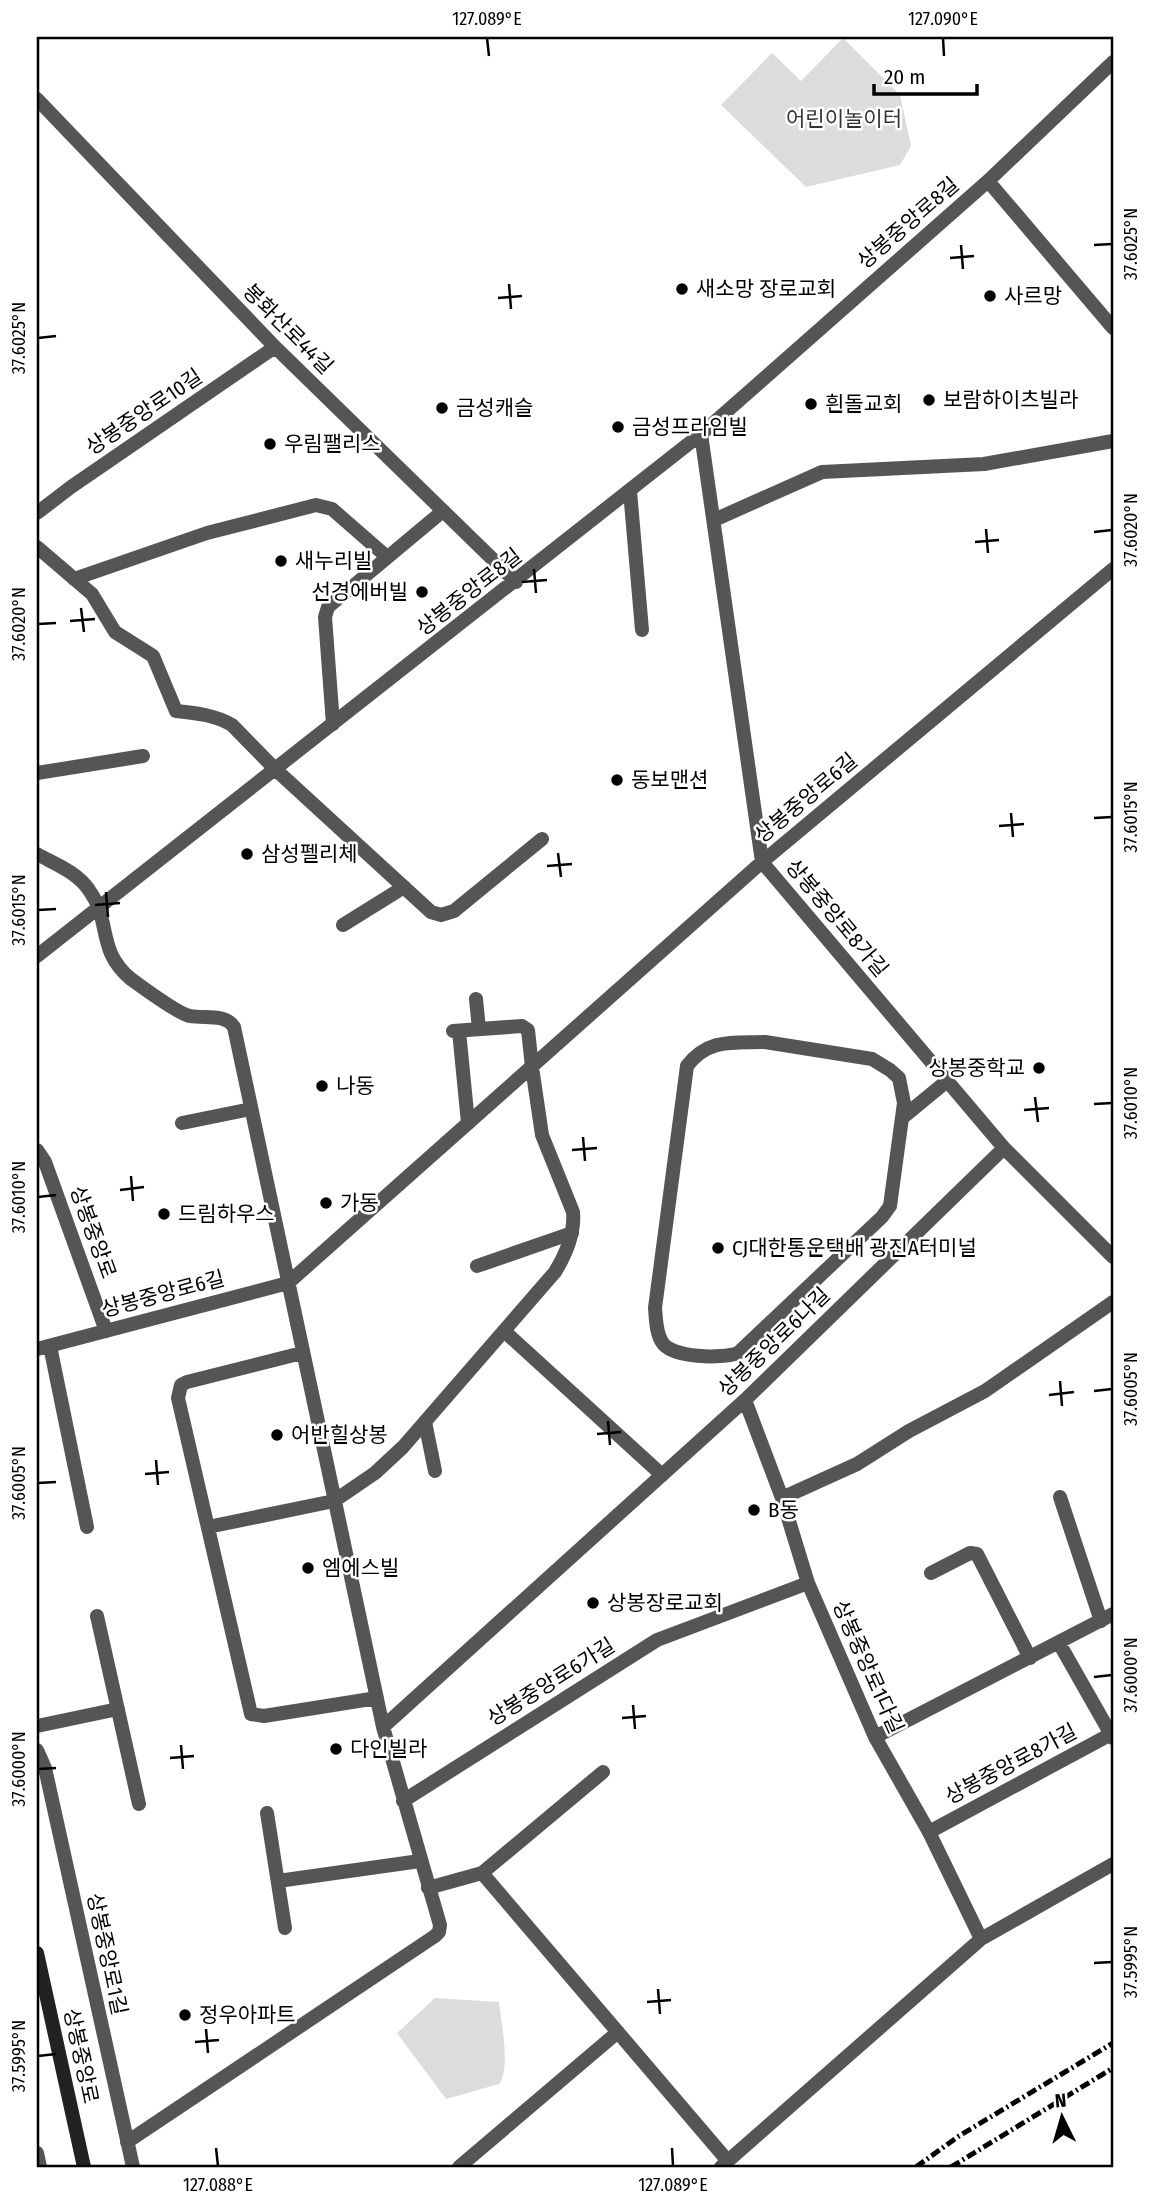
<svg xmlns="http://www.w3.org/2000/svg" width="1150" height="2204" font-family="'Fira Sans Condensed','Noto Sans KR',sans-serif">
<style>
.green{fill:#dcdcdc}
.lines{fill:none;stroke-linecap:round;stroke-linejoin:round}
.service{stroke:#555;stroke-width:14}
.minor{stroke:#555;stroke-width:14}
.secondary{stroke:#222;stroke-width:14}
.rail{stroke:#000;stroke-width:5;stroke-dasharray:10 3.5 2 3.5;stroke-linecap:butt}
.ticks{fill:none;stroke:#000;stroke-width:2.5}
.poi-dot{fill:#000;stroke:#fff;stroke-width:2.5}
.labels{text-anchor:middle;stroke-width:5;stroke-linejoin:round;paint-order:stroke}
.park-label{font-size:21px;fill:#333;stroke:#fff}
.street-label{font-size:21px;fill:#000;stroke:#fff}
.poi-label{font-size:21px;fill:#000;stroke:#fff;text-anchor:start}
.neatline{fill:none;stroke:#000;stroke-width:2.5}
.ticks-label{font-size:18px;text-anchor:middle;fill:#000}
</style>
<rect width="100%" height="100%" fill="#fff"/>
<path class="green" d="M 843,38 L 900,95 L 911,146 L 900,165 L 806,187 L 721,105 L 772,53 L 801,81 Z
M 435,1998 L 499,2002 C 501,2020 511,2070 499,2084 L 446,2099 L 397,2033 Z"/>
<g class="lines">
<path class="service" d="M 630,491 L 642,630
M 37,547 L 92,594 L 115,632 L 153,656 L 176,711 C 196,713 215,715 232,725 L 275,769
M 74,579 L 207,533 L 316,505 L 332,509 L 387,557
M 333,724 L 325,617 L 328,607 L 443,511
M 343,925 L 404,887
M 476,999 L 479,1029
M 453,1031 L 522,1026 L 528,1030 L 532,1067
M 459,1031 L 468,1123
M 765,1042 L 872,1059 L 890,1070 L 899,1078 L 904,1103 L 890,1206 L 882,1217 L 738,1353 C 722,1359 671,1358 662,1342 C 656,1333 656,1319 655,1308 L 687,1066 C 708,1038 733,1043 765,1042 Z
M 902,1118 L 947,1081
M 182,1123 L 251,1109
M 37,1150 L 45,1162 L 106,1331
M 477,1266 L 572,1233
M 504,1331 L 662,1475
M 425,1422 L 435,1471
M 1060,1497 L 1101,1621
M 931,1573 L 970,1553 L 977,1554 L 1030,1658
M 97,1616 L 139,1804
M 37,1726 L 118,1709
M 267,1813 L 285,1928
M 929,1832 L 1113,1733
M 482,1873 L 727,2160
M 278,1881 L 420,1861
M 428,1888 L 482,1873 L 603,1772
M 459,2167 L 618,2032"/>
<path class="minor" d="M 37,99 L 275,347 L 516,582
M 988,181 L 1113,328
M 701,434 L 762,862 L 1004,1148 L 1113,1257
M 37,513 L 71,487 L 275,347
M 714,520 L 822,472 L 984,464 L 1113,441
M 275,769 L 431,912 L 441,915 L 454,911 L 542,839
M 37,773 L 143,756
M 37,854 C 55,864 77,872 89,890 C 112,922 96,950 131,979 C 142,987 178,1014 190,1016 C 204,1019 225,1013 234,1027 L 383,1727 L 440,1925 L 439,1932 L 435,1936 L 127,2142
M 37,956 L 701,434 L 988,181 L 1113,62
M 50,1346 L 87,1527
M 37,1349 L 288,1283 L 762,862 L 1113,569
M 302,1353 L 187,1382 L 181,1385 L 178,1398 L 251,1714 L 264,1716 L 377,1698
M 745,1400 L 782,1498 L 808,1583 L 875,1737 L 929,1832 L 981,1939
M 782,1498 L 857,1464 L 909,1431 L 985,1391 L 1113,1302
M 208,1527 L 334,1501 L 375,1473 L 403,1447 L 555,1272 C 566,1254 575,1234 573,1212 L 542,1135 L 532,1067
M 1059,1643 L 1113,1738
M 383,1727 L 745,1400 L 1004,1148
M 875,1737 L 1113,1614
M 37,1750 L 45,1768 L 133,2167
M 403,1801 L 657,1640 L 808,1583
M 37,2153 L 40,2167
M 721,2167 L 981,1939 L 1113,1864"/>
<path class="secondary" d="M 37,1953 L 84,2167"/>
<path class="rail" d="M 916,2167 L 959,2136 L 1113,2043
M 951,2167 L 1113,2068"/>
</g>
<path class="ticks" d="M 487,38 L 489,56M 943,38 L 944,56M 961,245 L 963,269M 1094,245 L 1112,244M 950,258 L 974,256M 509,284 L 511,309M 498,298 L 522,296M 38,338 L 56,336M 986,529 L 988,553M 1094,532 L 1112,530M 975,542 L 999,540M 534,569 L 536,593M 522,582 L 547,580M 81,608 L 84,632M 70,621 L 95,619M 38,624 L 56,623M 1011,813 L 1013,837M 1094,818 L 1112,817M 999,826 L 1024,824M 558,853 L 561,877M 547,866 L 572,864M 106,892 L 108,917M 95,905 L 120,903M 38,910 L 56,909M 1035,1097 L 1038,1122M 1094,1104 L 1112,1103M 1024,1110 L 1049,1108M 583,1137 L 585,1161M 572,1150 L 597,1148M 131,1176 L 133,1201M 120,1190 L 144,1187M 38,1197 L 56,1195M 1060,1381 L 1062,1406M 1094,1391 L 1112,1389M 1049,1395 L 1074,1392M 608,1421 L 610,1445M 597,1434 L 621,1432M 156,1460 L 158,1485M 145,1474 L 169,1472M 38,1483 L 56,1482M 1094,1677 L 1112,1675M 633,1705 L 635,1729M 622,1718 L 646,1716M 181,1745 L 183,1769M 170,1758 L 194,1756M 38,1769 L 56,1768M 1094,1963 L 1112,1962M 658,1989 L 660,2014M 647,2002 L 671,2000M 206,2029 L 208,2053M 195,2042 L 219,2040M 38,2056 L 56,2054M 216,2148 L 218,2166M 672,2148 L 673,2166"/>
<g class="poi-dot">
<circle cx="682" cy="289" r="7"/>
<circle cx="990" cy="296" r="7"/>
<circle cx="929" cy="400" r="7"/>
<circle cx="811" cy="404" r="7"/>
<circle cx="442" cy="408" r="7"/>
<circle cx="618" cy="427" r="7"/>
<circle cx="270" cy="444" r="7"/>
<circle cx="281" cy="561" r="7"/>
<circle cx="422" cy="592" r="7"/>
<circle cx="617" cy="780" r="7"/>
<circle cx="247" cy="854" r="7"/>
<circle cx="1039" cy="1068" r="7"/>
<circle cx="322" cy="1086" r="7"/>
<circle cx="326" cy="1203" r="7"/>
<circle cx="164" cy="1214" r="7"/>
<circle cx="718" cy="1248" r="7"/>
<circle cx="277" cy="1435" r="7"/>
<circle cx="754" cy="1510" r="7"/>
<circle cx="308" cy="1568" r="7"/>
<circle cx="593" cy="1603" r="7"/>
<circle cx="336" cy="1749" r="7"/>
<circle cx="185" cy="2015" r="7"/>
</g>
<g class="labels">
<g class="park-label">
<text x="844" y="126">어린이놀이터</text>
</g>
<g class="street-label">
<text transform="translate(908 223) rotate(-41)" y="7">상봉중앙로8길</text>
<text transform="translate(288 329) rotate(45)" y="7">봉화산로44길</text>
<text transform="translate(144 412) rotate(-34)" y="7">상봉중앙로10길</text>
<text transform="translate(469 592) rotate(-38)" y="7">상봉중앙로8길</text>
<text transform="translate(806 798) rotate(-40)" y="7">상봉중앙로6길</text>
<text transform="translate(837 918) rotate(50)" y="7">상봉중앙로8가길</text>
<text transform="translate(93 1232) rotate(70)" y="7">상봉중앙로</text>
<text transform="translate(163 1294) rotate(-15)" y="7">상봉중앙로6길</text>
<text transform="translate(774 1342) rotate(-44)" y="7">상봉중앙로6나길</text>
<text transform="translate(868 1667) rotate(66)" y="7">상봉중앙로1다길</text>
<text transform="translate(551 1682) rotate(-32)" y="7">상봉중앙로6가길</text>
<text transform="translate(1011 1764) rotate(-28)" y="7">상봉중앙로8가길</text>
<text transform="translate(107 1954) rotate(78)" y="7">상봉중앙로1길</text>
<text transform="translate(81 2056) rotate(78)" y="7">상봉중앙로</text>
</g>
<g class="poi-label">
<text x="696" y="296">새소망 장로교회</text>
<text x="1004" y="303">사르망</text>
<text x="943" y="407">보람하이츠빌라</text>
<text x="825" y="411">흰돌교회</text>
<text x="456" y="415">금성캐슬</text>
<text x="632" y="434">금성프라임빌</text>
<text x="284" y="451">우림팰리스</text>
<text x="295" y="568">새누리빌</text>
<text x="408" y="599" text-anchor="end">선경에버빌</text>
<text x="631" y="787">동보맨션</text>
<text x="261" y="861">삼성펠리체</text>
<text x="1025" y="1075" text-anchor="end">상봉중학교</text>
<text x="336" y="1093">나동</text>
<text x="340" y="1210">가동</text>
<text x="178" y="1221">드림하우스</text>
<text x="732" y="1255">CJ대한통운택배 광진A터미널</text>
<text x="291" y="1442">어반힐상봉</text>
<text x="768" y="1517">B동</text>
<text x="322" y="1575">엠에스빌</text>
<text x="607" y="1610">상봉장로교회</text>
<text x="350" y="1756">다인빌라</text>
<text x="199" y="2022">정우아파트</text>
</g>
</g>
<rect width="1150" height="2204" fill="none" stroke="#ffffff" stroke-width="77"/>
<g transform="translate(1062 2117) rotate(355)" stroke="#ffffff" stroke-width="5" paint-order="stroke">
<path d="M0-5L12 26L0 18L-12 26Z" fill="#000000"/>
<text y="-10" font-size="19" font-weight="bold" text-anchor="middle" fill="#000000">N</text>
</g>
<path d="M874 84v10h103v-10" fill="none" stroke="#000000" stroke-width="3.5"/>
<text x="884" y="84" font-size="21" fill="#000000" stroke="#ffffff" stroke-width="5" paint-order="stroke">20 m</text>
<rect x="38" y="38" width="1074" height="2128" class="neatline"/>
<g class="ticks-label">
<text x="487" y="25">127.089°E</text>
<text x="943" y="25">127.090°E</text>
<text transform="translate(1131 244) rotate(-90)" y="6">37.6025°N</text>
<text transform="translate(19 338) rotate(-90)" y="6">37.6025°N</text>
<text transform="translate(1131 530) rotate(-90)" y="6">37.6020°N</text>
<text transform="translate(19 624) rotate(-90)" y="6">37.6020°N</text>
<text transform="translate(1131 817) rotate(-90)" y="6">37.6015°N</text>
<text transform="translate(19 910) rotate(-90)" y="6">37.6015°N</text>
<text transform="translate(1131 1103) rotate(-90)" y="6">37.6010°N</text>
<text transform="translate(19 1197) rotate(-90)" y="6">37.6010°N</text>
<text transform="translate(1131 1389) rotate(-90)" y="6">37.6005°N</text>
<text transform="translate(19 1483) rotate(-90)" y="6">37.6005°N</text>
<text transform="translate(1131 1675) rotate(-90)" y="6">37.6000°N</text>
<text transform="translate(19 1769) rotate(-90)" y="6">37.6000°N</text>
<text transform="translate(1131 1962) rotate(-90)" y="6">37.5995°N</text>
<text transform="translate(19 2056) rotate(-90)" y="6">37.5995°N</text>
<text x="218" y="2191">127.088°E</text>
<text x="673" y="2191">127.089°E</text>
</g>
</svg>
